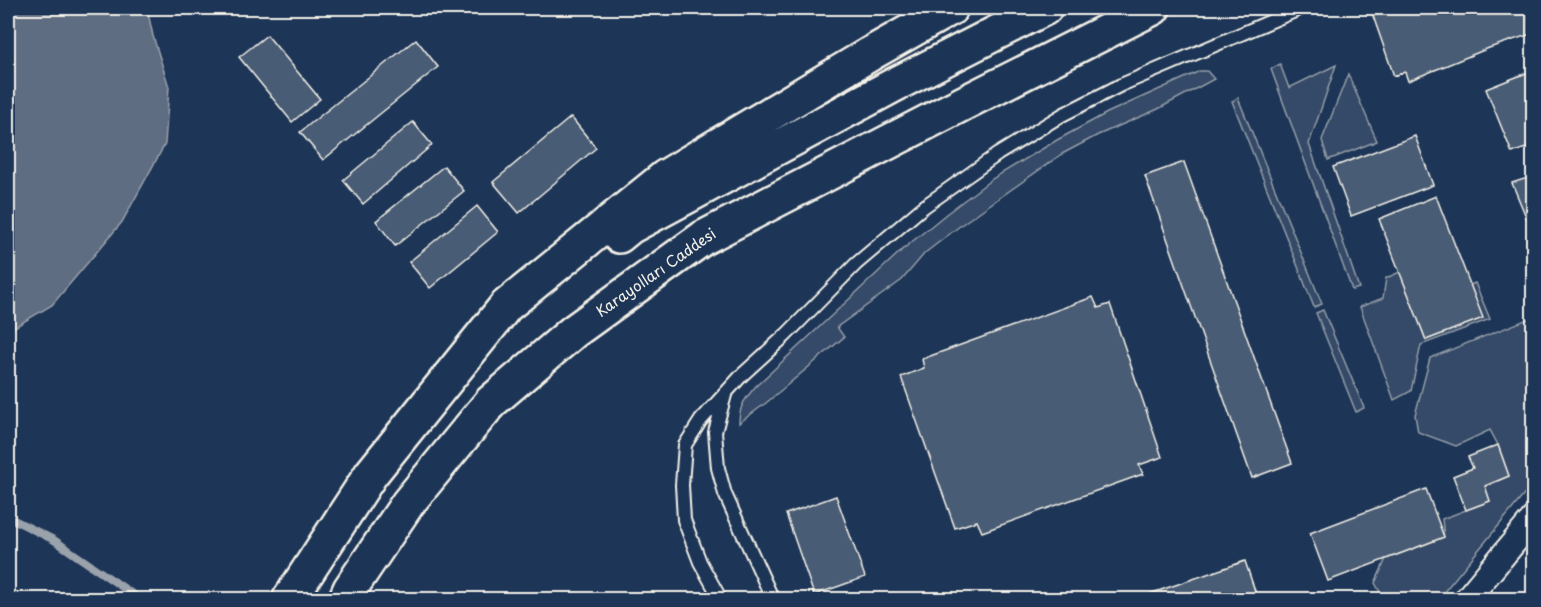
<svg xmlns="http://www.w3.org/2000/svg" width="1541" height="607" font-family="'Playpen Sans',sans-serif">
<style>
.green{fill:#354a67;stroke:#949ea8;stroke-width:1.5}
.water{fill:#5e6d82;stroke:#9aa2ab;stroke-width:1.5}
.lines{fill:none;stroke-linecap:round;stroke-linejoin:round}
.stream{stroke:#9aa2ab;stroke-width:8}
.building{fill:#485b74;stroke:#f4f1e8;stroke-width:1.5}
.lane-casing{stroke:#f4f1e8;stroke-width:16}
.street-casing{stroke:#f4f1e8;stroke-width:28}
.primary-casing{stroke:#f4f1e8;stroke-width:38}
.lane{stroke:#1d3557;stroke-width:12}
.street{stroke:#1d3557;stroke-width:24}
.primary{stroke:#1d3557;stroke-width:33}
.labels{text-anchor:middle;stroke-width:4.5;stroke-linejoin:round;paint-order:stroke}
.street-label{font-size:15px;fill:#f4f1e8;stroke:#1d3557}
</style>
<rect width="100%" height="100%" fill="#1d3557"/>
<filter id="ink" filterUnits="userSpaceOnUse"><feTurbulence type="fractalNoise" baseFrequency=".0167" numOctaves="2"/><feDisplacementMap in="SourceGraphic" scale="12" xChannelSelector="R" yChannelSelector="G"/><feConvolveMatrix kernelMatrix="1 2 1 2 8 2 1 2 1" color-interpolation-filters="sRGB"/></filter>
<g filter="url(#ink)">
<path class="green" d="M 1280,64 L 1289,88 L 1336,65 L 1309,144 L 1359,288 L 1352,290 L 1271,69 Z
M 1200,71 L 1207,71 L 1214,79 L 1158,109 L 1098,135 L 1062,154 L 965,222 L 925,253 L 902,280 L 837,327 L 844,337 L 766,403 L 739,423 C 739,406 745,399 755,387 L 903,249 L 946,214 L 992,179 L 1057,140 L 1107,113 Z
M 1348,74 L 1377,141 L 1328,160 L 1322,140 Z
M 1238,98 L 1322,304 L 1314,307 L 1232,101 Z
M 1400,272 L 1426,340 L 1482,318 L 1470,285 L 1475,283 L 1490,319 L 1421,345 L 1411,391 L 1394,400 L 1360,307 L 1383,298 L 1386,278 Z
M 1323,310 L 1364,408 L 1356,412 L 1316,313 Z
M 1533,317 L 1533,484 L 1438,599 L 1368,600 L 1367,596 L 1380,592 L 1375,583 L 1386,559 L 1444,537 L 1442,519 L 1490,501 L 1485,486 L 1509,476 L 1498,445 L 1490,430 L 1456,446 L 1418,432 L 1415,415 L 1430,358 Z"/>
<path class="water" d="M 8,8 L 147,8 L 153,36 L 169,87 L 165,144 L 122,222 L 52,305 L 8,331 Z"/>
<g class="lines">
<path class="stream" d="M 8,517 L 54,540 L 141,600"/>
</g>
<path class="building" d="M 1397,8 L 1534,8 L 1534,33 L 1489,48 L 1408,81 L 1405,72 L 1394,76 L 1373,16 Z
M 267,35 L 320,99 L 292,122 L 239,57 Z
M 416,39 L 438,67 L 323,160 L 300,132 Z
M 1534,70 L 1534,145 L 1512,153 L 1486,89 Z
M 571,117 L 596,148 L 519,213 L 493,182 Z
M 413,122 L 432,145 L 363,204 L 343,180 Z
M 1415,136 L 1433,185 L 1351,216 L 1333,167 Z
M 1184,162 L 1292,463 L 1252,478 L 1145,176 Z
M 444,166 L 464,191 L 395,246 L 376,221 Z
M 1534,176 L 1534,236 L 1512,183 Z
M 1436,196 L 1483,318 L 1426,340 L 1379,219 Z
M 477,206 L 498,232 L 430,288 L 409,262 Z
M 1093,297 L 1098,308 L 1110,304 L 1162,457 L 1139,465 L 1143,474 L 982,532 L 977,521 L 955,528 L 901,377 L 924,368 L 922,359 Z
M 1498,445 L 1509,476 L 1485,486 L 1490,501 L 1466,510 L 1453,476 L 1473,468 L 1468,457 Z
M 1426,489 L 1444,537 L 1328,581 L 1310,533 Z
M 836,496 L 865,577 L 814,595 L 786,514 Z
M 1245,561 L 1258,600 L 1132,600 Z"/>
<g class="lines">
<defs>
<path id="lane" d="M 725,395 L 715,432 L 718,468 L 725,494 L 773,600
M 721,600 L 700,562 L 684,520 L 682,485 L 685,445 L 701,420 L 742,375 L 786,335 L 856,264 L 922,208 L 998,154 L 1062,115 L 1121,85 L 1302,8"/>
<path id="street" d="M 1466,600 L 1534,518"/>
<path id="primary" d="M 619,236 L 630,227 L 894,85 L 1045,8
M 289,600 L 371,474 L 506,306 L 665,177 L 870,54 L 951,8
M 345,600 L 350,589 L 408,503 L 491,402 L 573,332 L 703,238 L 964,103 L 1153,8"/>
</defs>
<use href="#lane" class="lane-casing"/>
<use href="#street" class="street-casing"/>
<use href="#primary" class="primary-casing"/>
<use href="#lane" class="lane"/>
<use href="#street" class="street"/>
<use href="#primary" class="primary"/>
</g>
</g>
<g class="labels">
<g class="street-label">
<text transform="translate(656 273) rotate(-35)" y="5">Karayolları Caddesi</text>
</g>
</g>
<rect width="1541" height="607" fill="none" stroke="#1d3557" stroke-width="30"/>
<rect x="15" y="15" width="1511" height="577" fill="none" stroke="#f4f1e8" stroke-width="2" filter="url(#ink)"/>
</svg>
